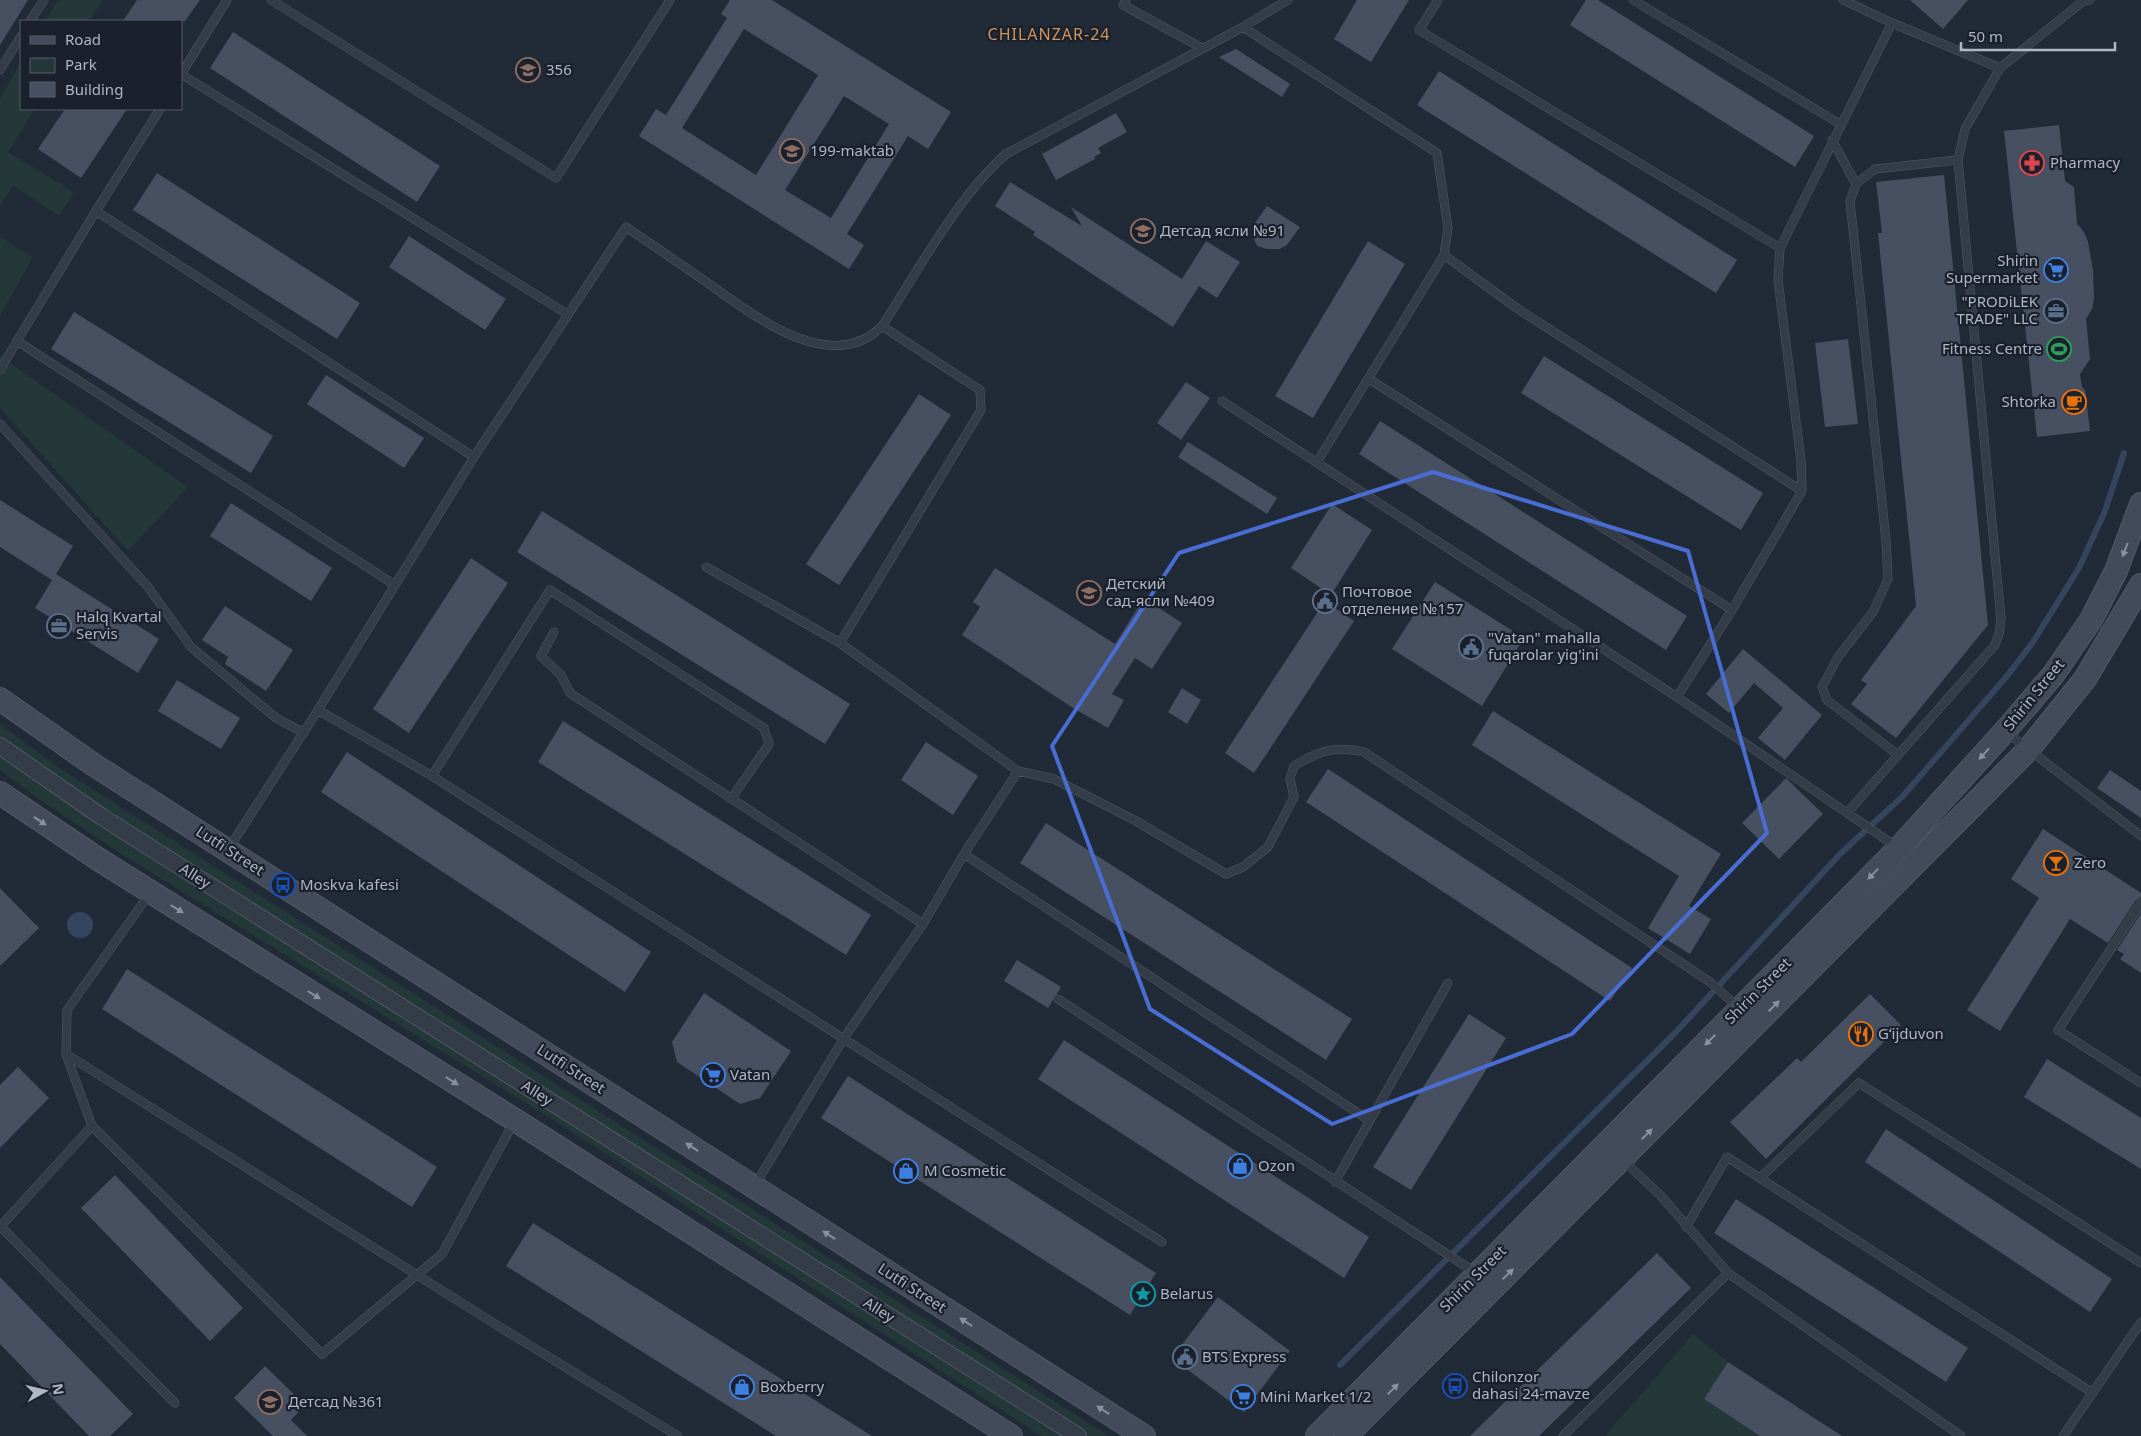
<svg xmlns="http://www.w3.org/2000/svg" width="2141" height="1436" font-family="'Noto Sans',sans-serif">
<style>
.green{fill:#243739}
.water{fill:#35455e}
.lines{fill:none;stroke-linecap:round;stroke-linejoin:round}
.stream{stroke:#35455e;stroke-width:6}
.building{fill:#475061;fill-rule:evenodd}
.lane-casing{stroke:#525965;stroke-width:9}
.street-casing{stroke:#525965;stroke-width:18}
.secondary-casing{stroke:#525965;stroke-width:24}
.lane{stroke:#343c48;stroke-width:8}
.street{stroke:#343c48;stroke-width:16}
.secondary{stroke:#434b5a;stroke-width:22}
.oneway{fill:#89919f}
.marked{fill:none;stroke:#496dd2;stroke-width:4;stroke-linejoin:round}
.labels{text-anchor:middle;stroke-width:4.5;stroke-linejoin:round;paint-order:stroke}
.poi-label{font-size:15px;fill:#afb6c4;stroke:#1a212c;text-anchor:start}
.street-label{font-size:15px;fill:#afb6c4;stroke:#1a212c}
.neighbourhood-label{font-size:16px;letter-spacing:1px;fill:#d0945e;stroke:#1a212c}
</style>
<rect width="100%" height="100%" fill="#212a37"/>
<path class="green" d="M 58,0 L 103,0 L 89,21 L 45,21 Z
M 21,62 L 21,109 L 35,109 L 8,152 L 74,192 L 59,216 L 13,186 L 0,206 L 0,98 Z
M 0,237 L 33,257 L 0,316 Z
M 0,356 L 188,487 L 128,551 L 0,408 Z
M 0,724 L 61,769 L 1109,1436 L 1041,1436 L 555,1121 L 126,857 L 37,798 L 0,770 Z
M 1693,1334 L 1728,1362 L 1704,1399 L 1760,1436 L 1605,1436 Z"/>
<path class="water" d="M67 925a13 13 0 1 1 26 0a13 13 0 1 1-26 0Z"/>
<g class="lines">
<path class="stream" d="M 1340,1365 L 1674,1034 L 1841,853 L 1902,797 L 2007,676 L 2033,642 L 2079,568 L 2105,511 L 2124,453"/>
</g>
<path class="building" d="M 0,0 L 28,0 L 0,45 Z
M 137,0 L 200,0 L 185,21 L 123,21 Z
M 730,0 L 772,0 L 951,112 L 928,149 L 908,136 L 847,234 L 864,245 L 849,269 L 639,136 L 656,109 L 666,115 L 727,18 L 721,14 ZM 744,29 L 818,75 L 756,175 L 682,128 ZM 844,96 L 889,124 L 831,218 L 785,190 Z
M 1357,0 L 1409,0 L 1371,62 L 1334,39 Z
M 1586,0 L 1598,0 L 1814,136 L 1795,167 L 1570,25 Z
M 1910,0 L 1968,0 L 1943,29 Z
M 233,32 L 440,166 L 417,202 L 210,68 Z
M 1236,49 L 1290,84 L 1282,97 L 1219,57 Z
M 1439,71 L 1737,260 L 1716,293 L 1417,105 Z
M 65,109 L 127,109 L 81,178 L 38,149 Z
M 1116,113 L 1127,132 L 1098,148 L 1101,153 L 1094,157 L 1095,159 L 1056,180 L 1042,154 Z
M 2059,125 L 2065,181 L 2074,187 L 2077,224 L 2084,232 L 2088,242 L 2093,270 L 2094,299 L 2092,309 L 2086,319 L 2090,359 L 2080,374 L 2082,387 L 2085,390 L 2090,431 L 2037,437 L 2004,131 Z
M 157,173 L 360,303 L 337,339 L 133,210 Z
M 1944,175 L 1988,625 L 1896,738 L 1851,704 L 1867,684 L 1861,680 L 1916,606 L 1878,233 L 1882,233 L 1876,182 Z
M 1010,182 L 1082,226 L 1071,207 L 1182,279 L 1206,241 L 1240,262 L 1217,298 L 1199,286 L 1173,327 L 1033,235 L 1035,232 L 995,206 Z
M 1267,206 L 1300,227 L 1287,245 L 1280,249 L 1267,249 L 1257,246 L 1253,236 L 1255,223 Z
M 409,236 L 506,299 L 485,330 L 389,267 Z
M 1368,241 L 1405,264 L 1313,418 L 1275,396 Z
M 74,312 L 273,436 L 251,473 L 51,349 Z
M 1848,339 L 1858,424 L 1825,427 L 1815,343 Z
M 1544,356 L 1763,493 L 1741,530 L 1521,393 Z
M 326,375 L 424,438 L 404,468 L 307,404 Z
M 1186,382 L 1210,398 L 1181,440 L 1157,423 Z
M 919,394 L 951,415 L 839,585 L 806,564 Z
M 1380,421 L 1687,616 L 1666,650 L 1359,454 Z
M 1188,442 L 1277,498 L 1267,514 L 1178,457 Z
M 0,500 L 73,546 L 56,574 L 159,639 L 138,673 L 35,608 L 52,580 L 0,547 Z
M 231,503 L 332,568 L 311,601 L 210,536 Z
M 1332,504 L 1372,530 L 1331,595 L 1291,568 Z
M 542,511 L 850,704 L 825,744 L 517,552 Z
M 471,558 L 508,583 L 409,733 L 373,709 Z
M 995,568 L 1115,644 L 1144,598 L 1182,623 L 1152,669 L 1135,658 L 1112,694 L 1124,700 L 1108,728 L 1073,708 L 962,635 L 980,607 L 973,602 Z
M 1435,582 L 1524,638 L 1482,706 L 1392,649 Z
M 1325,601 L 1354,621 L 1254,773 L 1225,753 Z
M 225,606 L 293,650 L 266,691 L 225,664 L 228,657 L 202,640 Z
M 1743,649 L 1822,715 L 1785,760 L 1758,738 L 1783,708 L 1754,683 L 1729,713 L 1706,694 Z
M 177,680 L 240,718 L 221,749 L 158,711 Z
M 1182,688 L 1201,700 L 1187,724 L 1168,712 Z
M 1493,711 L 1721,854 L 1689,906 L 1711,919 L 1690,954 L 1648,928 L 1679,876 L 1472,745 Z
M 563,721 L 871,915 L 846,955 L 538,762 Z
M 926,742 L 978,776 L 953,815 L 901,780 Z
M 347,752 L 651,952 L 625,992 L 321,792 Z
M 1328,769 L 1632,968 L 1610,1001 L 1306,802 Z
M 2110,770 L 2141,791 L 2141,818 L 2097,788 Z
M 1786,778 L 1823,814 L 1779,859 L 1742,823 Z
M 1046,823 L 1352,1019 L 1326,1060 L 1020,863 Z
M 2043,829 L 2141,893 L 2141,897 L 2136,900 L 2108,943 L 2070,919 L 2000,1031 L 1967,1010 L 2039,898 L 2011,879 Z
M 0,888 L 39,928 L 0,966 Z
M 2141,913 L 2141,973 L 2120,959 L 2124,954 L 2117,950 Z
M 1017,960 L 1061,987 L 1048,1008 L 1004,981 Z
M 127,969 L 437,1167 L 412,1207 L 102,1009 Z
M 704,993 L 791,1051 L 760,1098 L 740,1104 L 677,1062 L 672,1042 Z
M 1870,994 L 1901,1025 L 1766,1159 L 1730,1122 L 1797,1058 L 1801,1062 Z
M 1469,1014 L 1506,1038 L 1411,1190 L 1373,1167 Z
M 1064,1040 L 1369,1237 L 1344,1278 L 1038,1079 Z
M 2047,1059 L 2141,1118 L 2141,1169 L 2024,1097 Z
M 18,1067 L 49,1098 L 0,1148 L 0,1085 Z
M 848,1076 L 1156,1273 L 1130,1315 L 821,1118 Z
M 1886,1129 L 2112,1279 L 2090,1312 L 1865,1162 Z
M 115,1175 L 243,1308 L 210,1341 L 81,1208 Z
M 1736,1199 L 1968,1348 L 1946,1382 L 1714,1233 Z
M 533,1223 L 872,1436 L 776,1436 L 506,1266 Z
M 1657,1253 L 1691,1288 L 1539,1436 L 1470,1436 Z
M 0,1277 L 133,1414 L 110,1436 L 89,1436 L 0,1344 Z
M 1218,1297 L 1290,1351 L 1244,1412 L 1172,1358 Z
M 1728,1362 L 1842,1436 L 1760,1436 L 1704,1399 Z
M 265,1366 L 305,1405 L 291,1420 L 307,1436 L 273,1436 L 234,1398 Z"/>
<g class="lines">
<defs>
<path id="lane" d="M 271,0 L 556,178 L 670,0
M 1126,0 L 1123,5 L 1202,48
M 1438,0 L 1419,30 L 1780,248
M 1633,0 L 1840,124
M 1843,0 L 1892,23 L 2000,68 L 2082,2 L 2090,0
M 30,21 L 44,0
M 1243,27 L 1437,153 L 1448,228 L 1444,255 L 1317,462
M 0,70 L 21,36
M 181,74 L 567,314
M 181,74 L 227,0
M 160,109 L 96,211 L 474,457
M 1832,140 L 1856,184
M 96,211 L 17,341 L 395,585
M 1444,255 L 1518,309 L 1802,491
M 0,370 L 17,341
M 1369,379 L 1732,610
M 1222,401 L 1677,697 L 1897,847
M 0,424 L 148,587 L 191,647 L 276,718 L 304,733
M 706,567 L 840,643 L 1018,771 L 964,854 L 923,924 L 844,1038 L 755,1185
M 554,632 L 541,656 L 561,675 L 570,693 L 923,924
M 840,643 L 981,410 L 980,390 L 882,326
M 1677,697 L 1732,610 L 1802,491 L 1801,461 L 1778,280 L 1780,248 L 1892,23
M 318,710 L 432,776 L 1162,1242
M 2006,732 L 2141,836
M 1898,755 L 1827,700 L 1822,687 L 1838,657 L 1873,612 L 1888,579 L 1886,540 L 1850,201 L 1856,184 L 1875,169 L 1958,160
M 1018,771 L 1054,779 L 1136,821 L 1226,874 L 1243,867 L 1268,847 L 1294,797 L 1290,779 L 1294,766 C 1319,751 1335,745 1364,752 L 1710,982 L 1739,1008
M 432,776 L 550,590 L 764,728 L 769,744 L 731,799
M 1847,813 L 1995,645 L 1999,634 L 2001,619 L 1958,160 L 1965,129 L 2000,68
M 229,848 L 318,710 L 474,457 L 626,227 C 652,245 679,263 705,281 C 750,313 831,378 882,326 C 918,271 957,197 1006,154 L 1243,27 L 1288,0
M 964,854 L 1370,1121
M 2141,903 L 2058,1030 L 2141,1083
M 1058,999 L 1476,1273
M 66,1054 L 495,1324 L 678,1436
M 92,1126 L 322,1354 L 442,1254 L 514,1122
M 1624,1161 L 1661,1196 L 1728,1273 L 1961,1436
M 1761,1177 L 1859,1083 L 2141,1263
M 1335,1182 L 1448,983
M 0,1227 L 92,1126 L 66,1054 L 67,1010 L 150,893
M 1,1227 L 175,1403
M 1686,1227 L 1727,1157 L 2093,1393
M 1563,1436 L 1728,1273
M 2063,1436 L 2141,1322"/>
<path id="street" d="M 0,746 L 102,817 L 1078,1436"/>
<path id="secondary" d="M 0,699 L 94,765 L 1144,1436
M 0,793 L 98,859 L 515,1120 L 1011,1436
M 1317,1436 L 1899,848 L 2005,731 L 2053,675 L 2091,620 L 2116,571 L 2141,504
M 1346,1436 L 2028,750 L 2085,679 L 2141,585"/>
</defs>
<use href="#lane" class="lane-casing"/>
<use href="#street" class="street-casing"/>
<use href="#secondary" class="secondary-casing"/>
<use href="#lane" class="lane"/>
<use href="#street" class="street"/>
<use href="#secondary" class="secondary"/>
</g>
<defs><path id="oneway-solid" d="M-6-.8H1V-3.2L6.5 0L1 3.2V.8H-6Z" transform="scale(1.25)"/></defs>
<g class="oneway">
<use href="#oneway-solid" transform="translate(2125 550) rotate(111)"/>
<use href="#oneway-solid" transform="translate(1984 754) rotate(132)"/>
<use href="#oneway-solid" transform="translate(40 821) rotate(34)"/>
<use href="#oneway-solid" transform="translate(1873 874) rotate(134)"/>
<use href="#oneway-solid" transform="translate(177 909) rotate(32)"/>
<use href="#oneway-solid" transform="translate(314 995) rotate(32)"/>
<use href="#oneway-solid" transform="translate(1774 1006) rotate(-45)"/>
<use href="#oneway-solid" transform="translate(1710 1040) rotate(135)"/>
<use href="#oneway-solid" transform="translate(452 1081) rotate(32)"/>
<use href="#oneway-solid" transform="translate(1647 1134) rotate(-45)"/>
<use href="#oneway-solid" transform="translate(692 1147) rotate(-147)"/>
<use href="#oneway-solid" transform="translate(829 1235) rotate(-147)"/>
<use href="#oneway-solid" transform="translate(1508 1274) rotate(-45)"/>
<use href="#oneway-solid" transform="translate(966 1322) rotate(-147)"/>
<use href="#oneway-solid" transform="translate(1393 1389) rotate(-45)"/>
<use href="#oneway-solid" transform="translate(1103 1410) rotate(-147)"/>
</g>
<path class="marked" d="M 1433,472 L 1688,551 L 1767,833 L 1572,1034 L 1332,1124 L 1150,1009 L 1052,746 L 1179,553 Z"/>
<defs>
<symbol id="school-ring" viewBox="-11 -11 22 22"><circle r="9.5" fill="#1a212c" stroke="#8d6e63" stroke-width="1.5"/><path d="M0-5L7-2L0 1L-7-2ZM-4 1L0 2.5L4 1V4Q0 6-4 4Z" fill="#8d6e63"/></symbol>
<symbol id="pharmacy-ring" viewBox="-11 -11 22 22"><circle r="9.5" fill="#1a212c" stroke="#e0444e" stroke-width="1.5"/><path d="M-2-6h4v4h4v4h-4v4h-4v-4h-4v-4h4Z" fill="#e0444e"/></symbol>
<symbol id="supermarket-ring" viewBox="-11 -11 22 22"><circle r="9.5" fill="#1a212c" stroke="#3f7fe0" stroke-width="1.5"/><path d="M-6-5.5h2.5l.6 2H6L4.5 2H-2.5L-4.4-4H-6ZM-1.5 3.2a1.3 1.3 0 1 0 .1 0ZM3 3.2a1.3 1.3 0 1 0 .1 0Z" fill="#3f7fe0"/></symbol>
<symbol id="office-ring" viewBox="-11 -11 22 22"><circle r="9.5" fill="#1a212c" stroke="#5c6f8a" stroke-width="1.5"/><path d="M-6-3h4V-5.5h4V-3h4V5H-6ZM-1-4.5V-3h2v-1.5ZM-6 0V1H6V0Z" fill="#5c6f8a"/></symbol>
<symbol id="stadium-ring" viewBox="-11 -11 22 22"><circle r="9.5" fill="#1a212c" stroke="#2e9e5b" stroke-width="1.5"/><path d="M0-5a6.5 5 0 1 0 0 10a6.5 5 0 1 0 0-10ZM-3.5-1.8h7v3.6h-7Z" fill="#2e9e5b"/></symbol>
<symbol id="cafe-ring" viewBox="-11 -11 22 22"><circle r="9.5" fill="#1a212c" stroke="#e8710a" stroke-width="1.5"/><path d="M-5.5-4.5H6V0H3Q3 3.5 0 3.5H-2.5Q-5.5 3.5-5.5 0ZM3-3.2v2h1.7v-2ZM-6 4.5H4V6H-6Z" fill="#e8710a"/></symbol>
<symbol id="civic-ring" viewBox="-11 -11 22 22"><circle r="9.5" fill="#1a212c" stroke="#5c6f8a" stroke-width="1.5"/><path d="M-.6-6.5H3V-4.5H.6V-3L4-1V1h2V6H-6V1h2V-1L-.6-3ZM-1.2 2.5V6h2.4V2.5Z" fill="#5c6f8a"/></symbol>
<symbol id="bar-ring" viewBox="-11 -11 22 22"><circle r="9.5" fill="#1a212c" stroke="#e8710a" stroke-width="1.5"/><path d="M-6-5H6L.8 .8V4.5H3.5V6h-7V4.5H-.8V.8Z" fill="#e8710a"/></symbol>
<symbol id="bus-ring" viewBox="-11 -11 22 22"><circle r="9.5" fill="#1a212c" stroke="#1a4fb4" stroke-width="1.5"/><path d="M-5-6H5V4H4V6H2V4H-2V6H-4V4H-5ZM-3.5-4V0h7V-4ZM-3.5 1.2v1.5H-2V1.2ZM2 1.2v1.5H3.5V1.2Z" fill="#1a4fb4"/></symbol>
<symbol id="restaurant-ring" viewBox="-11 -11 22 22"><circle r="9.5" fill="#1a212c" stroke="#e8710a" stroke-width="1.5"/><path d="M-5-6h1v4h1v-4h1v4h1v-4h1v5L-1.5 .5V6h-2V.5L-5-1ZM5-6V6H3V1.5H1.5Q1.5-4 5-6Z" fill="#e8710a"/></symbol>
<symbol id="shop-ring" viewBox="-11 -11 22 22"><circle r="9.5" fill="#1a212c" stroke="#3f7fe0" stroke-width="1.5"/><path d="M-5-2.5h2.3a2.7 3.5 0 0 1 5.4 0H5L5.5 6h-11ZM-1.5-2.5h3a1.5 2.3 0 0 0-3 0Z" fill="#3f7fe0"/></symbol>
<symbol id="sight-ring" viewBox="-11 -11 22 22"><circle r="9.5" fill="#1a212c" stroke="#0f9aa8" stroke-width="1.5"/><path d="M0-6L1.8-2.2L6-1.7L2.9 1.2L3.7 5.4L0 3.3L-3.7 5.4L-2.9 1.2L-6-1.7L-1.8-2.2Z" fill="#0f9aa8"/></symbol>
</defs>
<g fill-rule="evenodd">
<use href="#school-ring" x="514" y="56" width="28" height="28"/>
<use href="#school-ring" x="778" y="137" width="28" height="28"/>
<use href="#pharmacy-ring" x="2018" y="149" width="28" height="28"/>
<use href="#school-ring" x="1129" y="217" width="28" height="28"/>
<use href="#supermarket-ring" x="2042" y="256" width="28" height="28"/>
<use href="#office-ring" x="2042" y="297" width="28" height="28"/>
<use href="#stadium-ring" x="2045" y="335" width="28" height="28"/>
<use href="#cafe-ring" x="2060" y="388" width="28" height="28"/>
<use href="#school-ring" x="1075" y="579" width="28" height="28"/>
<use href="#civic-ring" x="1311" y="587" width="28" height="28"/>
<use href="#office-ring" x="45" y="612" width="28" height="28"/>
<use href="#civic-ring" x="1457" y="633" width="28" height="28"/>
<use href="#bar-ring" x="2042" y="849" width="28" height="28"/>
<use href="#bus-ring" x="269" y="871" width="28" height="28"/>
<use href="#restaurant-ring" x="1847" y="1020" width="28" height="28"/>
<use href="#supermarket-ring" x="699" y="1061" width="28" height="28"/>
<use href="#shop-ring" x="1226" y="1152" width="28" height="28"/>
<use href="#shop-ring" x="892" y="1157" width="28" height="28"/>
<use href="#sight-ring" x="1129" y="1280" width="28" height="28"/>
<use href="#civic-ring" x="1171" y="1343" width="28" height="28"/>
<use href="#bus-ring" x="1441" y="1372" width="28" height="28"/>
<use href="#shop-ring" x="728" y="1373" width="28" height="28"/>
<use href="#supermarket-ring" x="1229" y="1383" width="28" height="28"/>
<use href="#school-ring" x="256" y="1388" width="28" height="28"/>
</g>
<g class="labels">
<g class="poi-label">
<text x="546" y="75">356</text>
<text x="810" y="156">199-maktab</text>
<text x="2050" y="168">Pharmacy</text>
<text x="1160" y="236">Детсад ясли №91</text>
<text x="2038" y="266" text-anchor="end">Shirin<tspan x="2038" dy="17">Supermarket</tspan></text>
<text x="2038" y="307" text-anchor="end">"PRODiLEK<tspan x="2038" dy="17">TRADE" LLC</tspan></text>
<text x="2042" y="354" text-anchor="end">Fitness Centre</text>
<text x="2056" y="407" text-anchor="end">Shtorka</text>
<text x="1106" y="589">Детский<tspan x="1106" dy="17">сад-ясли №409</tspan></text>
<text x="1342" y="597">Почтовое<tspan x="1342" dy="17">отделение №157</tspan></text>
<text x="76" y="622">Halq Kvartal<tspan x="76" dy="17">Servis</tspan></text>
<text x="1488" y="643">"Vatan" mahalla<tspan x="1488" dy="17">fuqarolar yig'ini</tspan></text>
<text x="2074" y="868">Zero</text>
<text x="300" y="890">Moskva kafesi</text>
<text x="1878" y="1039">Gʻijduvon</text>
<text x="730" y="1080">Vatan</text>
<text x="1258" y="1171">Ozon</text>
<text x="924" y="1176">M Cosmetic</text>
<text x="1160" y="1299">Belarus</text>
<text x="1202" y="1362">BTS Express</text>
<text x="1472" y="1382">Chilonzor<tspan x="1472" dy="17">dahasi 24-mavze</tspan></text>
<text x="760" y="1392">Boxberry</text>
<text x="1260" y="1402">Mini Market 1/2</text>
<text x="288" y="1407">Детсад №361</text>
</g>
<g class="street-label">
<text transform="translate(2034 695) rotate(-51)" y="5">Shirin Street</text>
<text transform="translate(230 851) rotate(33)" y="5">Lutfi Street</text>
<text transform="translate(195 876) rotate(32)" y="5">Alley</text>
<text transform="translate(1758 991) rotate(-45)" y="5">Shirin Street</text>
<text transform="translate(571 1069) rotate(33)" y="5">Lutfi Street</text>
<text transform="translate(537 1093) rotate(32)" y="5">Alley</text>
<text transform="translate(1473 1279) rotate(-45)" y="5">Shirin Street</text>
<text transform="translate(912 1288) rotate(33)" y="5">Lutfi Street</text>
<text transform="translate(879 1310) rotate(32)" y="5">Alley</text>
</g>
<g class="neighbourhood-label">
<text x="1049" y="40">CHILANZAR-24</text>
</g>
</g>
<rect x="20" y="20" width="162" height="90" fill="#1a212c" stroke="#565d69"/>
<rect x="30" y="36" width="25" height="8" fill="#434b5a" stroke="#565d69"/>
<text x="65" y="45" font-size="15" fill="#afb6c4">Road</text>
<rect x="30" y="58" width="25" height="15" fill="#243739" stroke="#565d69"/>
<text x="65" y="70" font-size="15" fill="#afb6c4">Park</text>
<rect x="30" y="82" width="25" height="15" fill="#475061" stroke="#565d69"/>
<text x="65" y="95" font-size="15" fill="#afb6c4">Building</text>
<g transform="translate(45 1391) rotate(82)" stroke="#1a212c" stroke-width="4" paint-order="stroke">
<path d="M0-4L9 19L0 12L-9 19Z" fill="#afb6c4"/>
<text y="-8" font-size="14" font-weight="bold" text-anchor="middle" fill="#afb6c4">N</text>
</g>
<path d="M1961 42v8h154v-8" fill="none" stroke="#afb6c4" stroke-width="2.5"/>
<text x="1968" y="42" font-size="15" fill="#afb6c4" stroke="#1a212c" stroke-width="4" paint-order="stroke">50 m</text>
</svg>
